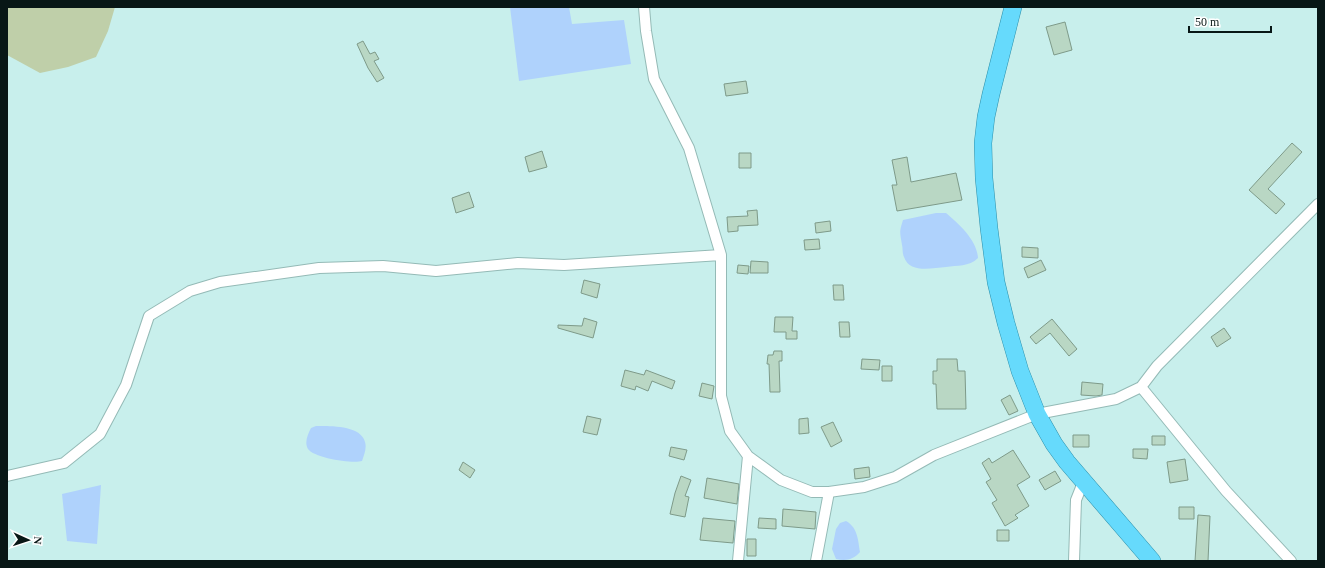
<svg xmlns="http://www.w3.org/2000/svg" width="1325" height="568" font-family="Georgia,serif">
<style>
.green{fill:#bfcfa9}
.water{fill:#afd2fc}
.building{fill:#b9d7c4;stroke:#7e9a89}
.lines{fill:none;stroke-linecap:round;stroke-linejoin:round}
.minor-casing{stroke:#94bab6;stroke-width:12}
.trunk-casing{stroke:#2c90ab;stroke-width:18}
.minor{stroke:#fff;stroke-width:10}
.trunk{stroke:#66dafc;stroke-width:17}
</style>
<rect width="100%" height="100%" fill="#c8efec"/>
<path class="green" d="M 7,7 L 115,7 L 108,31 L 96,57 L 68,67 L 40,73 L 7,55 Z"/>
<path class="water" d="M 510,7 L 569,7 L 572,24 L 624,20 L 631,64 L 519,81 Z
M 936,213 L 946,213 C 959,224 977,240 978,258 C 969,267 957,265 946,267 C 932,268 910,274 904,257 C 902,253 903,248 902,245 C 900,232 899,233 903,220 Z
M 316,426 C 329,426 361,425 365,442 C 367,448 364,455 362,461 C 353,464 314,458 308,449 C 304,442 308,434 311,428 Z
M 101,485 L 97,544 L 67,541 L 62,494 Z
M 846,521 C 858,528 858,540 860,552 C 853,560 846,561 836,559 L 832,549 L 836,529 L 840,523 Z"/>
<path class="building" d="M 1065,22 L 1072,50 L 1054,55 L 1046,27 Z
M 363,41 L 370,54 L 375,52 L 379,59 L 374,61 L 384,78 L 377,82 L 368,68 L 357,44 Z
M 746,81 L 748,93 L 726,96 L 724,84 Z
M 1292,143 L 1302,152 L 1268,189 L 1285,204 L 1276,214 L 1249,190 Z
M 542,151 L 547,167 L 529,172 L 525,157 Z
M 739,153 L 751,153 L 751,168 L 739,168 Z
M 907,157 L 911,182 L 956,173 L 962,200 L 897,211 L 892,185 L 897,185 L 892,160 Z
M 469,192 L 474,207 L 456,213 L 452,198 Z
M 757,210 L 758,225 L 738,226 L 738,231 L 728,232 L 727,217 L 748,216 L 747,211 Z
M 830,221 L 831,231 L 816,233 L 815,223 Z
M 819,239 L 820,249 L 805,250 L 804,240 Z
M 1022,247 L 1038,248 L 1038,258 L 1022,257 Z
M 1041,260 L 1046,270 L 1028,278 L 1024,268 Z
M 751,261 L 768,262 L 768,273 L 750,273 Z
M 738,265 L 749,266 L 748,274 L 737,273 Z
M 584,280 L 600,284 L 597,298 L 581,293 Z
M 833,285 L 843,285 L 844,300 L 834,300 Z
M 775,317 L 793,317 L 792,331 L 797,331 L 797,339 L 786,339 L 786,332 L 774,332 Z
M 584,318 L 597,322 L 593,338 L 558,328 L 558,325 L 582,326 Z
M 1052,319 L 1077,349 L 1069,356 L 1050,333 L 1036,344 L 1030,337 Z
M 839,322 L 849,322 L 850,337 L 840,337 Z
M 1224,328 L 1231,338 L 1217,347 L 1211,337 Z
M 774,351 L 782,351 L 782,361 L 779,361 L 780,392 L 770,392 L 769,364 L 767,364 L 768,355 L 773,355 Z
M 862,359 L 880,360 L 879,370 L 861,369 Z
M 937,359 L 957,359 L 958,371 L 965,371 L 966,409 L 937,409 L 936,384 L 933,384 L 933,371 L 937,371 Z
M 882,366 L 892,366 L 892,381 L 882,381 Z
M 625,370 L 644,375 L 646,370 L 675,381 L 672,389 L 652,381 L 648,391 L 636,386 L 635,390 L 621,386 Z
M 1082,382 L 1103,384 L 1102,395 L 1096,396 L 1081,395 Z
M 702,383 L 714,386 L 712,399 L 699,396 Z
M 1010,395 L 1018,411 L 1009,415 L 1001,400 Z
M 587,416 L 601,419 L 597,435 L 583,432 Z
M 808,418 L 809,433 L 799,434 L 799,419 Z
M 833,422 L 842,441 L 831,447 L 821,427 Z
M 1073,435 L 1089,435 L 1089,447 L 1073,447 Z
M 1152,436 L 1165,436 L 1165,445 L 1152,445 Z
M 671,447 L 687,450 L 684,460 L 669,456 Z
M 1133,449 L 1148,449 L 1147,459 L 1133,458 Z
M 1013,450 L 1030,477 L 1017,485 L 1029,506 L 1015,515 L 1018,518 L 1005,526 L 992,503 L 997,500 L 986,482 L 991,479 L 982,463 L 989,458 L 992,463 Z
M 1185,459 L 1188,480 L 1170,483 L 1167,462 Z
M 463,462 L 475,470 L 470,478 L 459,470 Z
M 869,467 L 870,477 L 855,479 L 854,469 Z
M 1055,471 L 1061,481 L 1045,490 L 1039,480 Z
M 681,476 L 691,480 L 685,496 L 689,497 L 685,517 L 670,514 L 675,493 Z
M 707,478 L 739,484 L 737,504 L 704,498 Z
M 1179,507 L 1194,507 L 1194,519 L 1179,519 Z
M 783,509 L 816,512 L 815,529 L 782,526 Z
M 1198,515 L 1210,516 L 1208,561 L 1195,561 Z
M 703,518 L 735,521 L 733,543 L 700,540 Z
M 759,518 L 776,519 L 776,529 L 758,528 Z
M 997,530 L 1009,530 L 1009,541 L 997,541 Z
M 747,539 L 756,539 L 756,556 L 747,556 Z"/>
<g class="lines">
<defs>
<path id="minor" d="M 644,7 L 646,31 L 654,79 L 689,148 L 721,255 L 721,396 L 730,431 L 748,456 L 781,480 L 812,492 L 829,492 L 864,487 L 895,477 L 934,455 L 1037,414 L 1116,399 L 1141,387 L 1157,366 L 1318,204
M 1141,387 L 1226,491 L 1291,561
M 7,476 L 64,463 L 100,434 L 126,385 L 149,316 L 190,291 L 220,282 L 319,268 L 383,266 L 436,271 L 518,263 L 564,265 L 721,255
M 738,561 L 748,456
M 816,561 L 829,492
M 1074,561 L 1076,500 L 1084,480"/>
<path id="trunk" d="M 1013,7 L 991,94 L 986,117 L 983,143 L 984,178 L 989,228 L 996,282 L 1006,323 L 1020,371 L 1037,414 L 1054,444 L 1067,462 L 1152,561"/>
</defs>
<use href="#minor" class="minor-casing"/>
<use href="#trunk" class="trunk-casing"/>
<use href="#minor" class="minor"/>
<use href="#trunk" class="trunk"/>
</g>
<rect width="1325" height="568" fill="none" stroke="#081716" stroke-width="16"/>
<g transform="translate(28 540) rotate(93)" stroke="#ffffff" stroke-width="3" paint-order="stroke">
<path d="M0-3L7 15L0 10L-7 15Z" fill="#081716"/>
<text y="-6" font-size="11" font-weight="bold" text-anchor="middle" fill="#081716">N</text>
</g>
<path d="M1189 26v6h82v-6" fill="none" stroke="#081716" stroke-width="2"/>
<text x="1195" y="26" font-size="12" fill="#081716" stroke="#ffffff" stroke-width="3" paint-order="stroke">50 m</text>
</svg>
